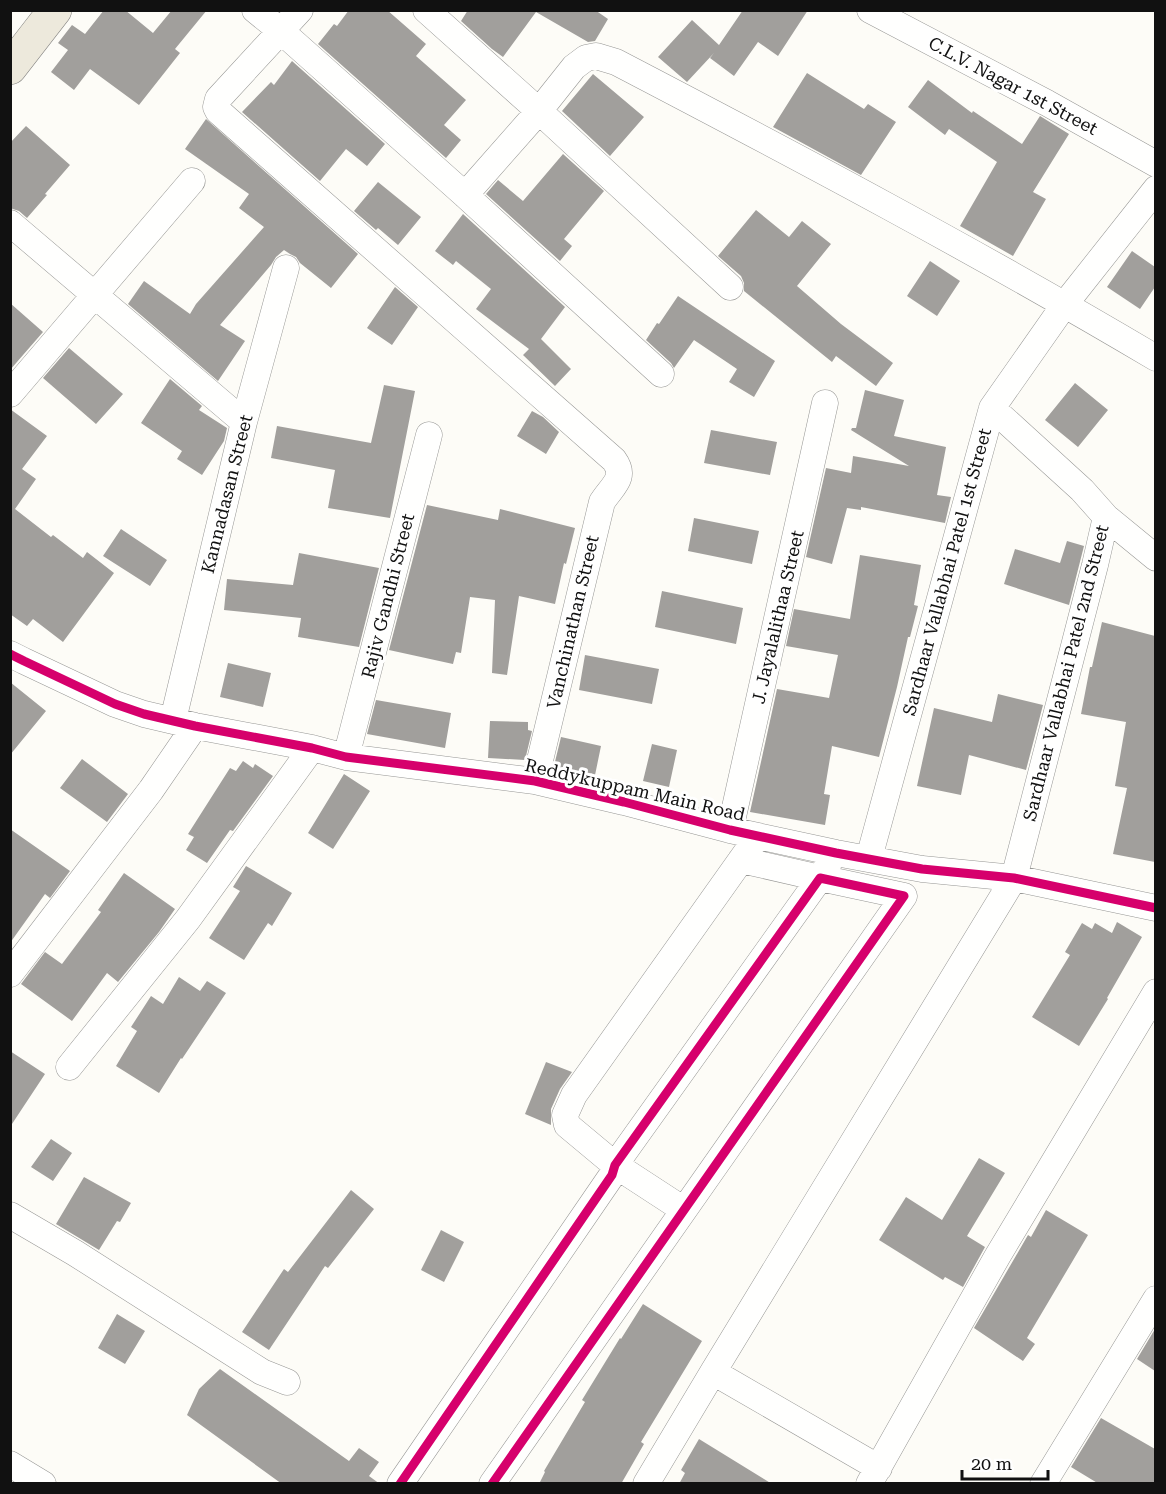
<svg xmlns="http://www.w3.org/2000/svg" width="1166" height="1494" font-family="'Roboto Serif',serif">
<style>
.building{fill:#a19f9c}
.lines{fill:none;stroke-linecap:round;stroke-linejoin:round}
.minor-casing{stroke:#979795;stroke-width:27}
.primary-casing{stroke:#858482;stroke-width:34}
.minor{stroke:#fffffe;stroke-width:26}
.primary{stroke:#ede9dc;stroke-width:33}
.cycleway-casing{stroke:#fff;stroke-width:13}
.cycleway{stroke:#d6006c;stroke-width:9}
.labels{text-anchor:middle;stroke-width:6;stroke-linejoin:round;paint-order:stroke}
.street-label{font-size:18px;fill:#111;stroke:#fff}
</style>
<rect width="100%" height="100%" fill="#fdfcf7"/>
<path class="building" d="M 104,10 L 125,10 L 153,33 L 172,10 L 207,10 L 175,49 L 180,53 L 139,105 L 90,69 L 74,90 L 51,72 L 68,50 L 58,43 L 72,25 L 85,34 Z
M 349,10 L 387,10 L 426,44 L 416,56 L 466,100 L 444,125 L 461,140 L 446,158 L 318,44 L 334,24 L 337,26 Z
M 468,10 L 595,10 L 608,19 L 595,41 L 588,42 L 536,12 L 503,57 L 492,49 L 461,21 Z
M 743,10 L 808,10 L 778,56 L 758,42 L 734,76 L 710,58 L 714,53 L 687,82 L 658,57 L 692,20 L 719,45 Z
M 292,61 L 385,144 L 367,166 L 346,149 L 320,181 L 242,112 L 271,82 L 274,85 Z
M 807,73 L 864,109 L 868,104 L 896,122 L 861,175 L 773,127 Z
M 593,74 L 644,117 L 610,156 L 562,111 Z
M 928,80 L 972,113 L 973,111 L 1022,144 L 1040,116 L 1069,134 L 1033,192 L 1046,199 L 1013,256 L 960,226 L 997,162 L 949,129 L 945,135 L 908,107 Z
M 206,119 L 358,254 L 331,288 L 300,263 L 296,257 L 290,254 L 284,250 L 276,257 L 271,265 L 220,325 L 245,341 L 218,381 L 128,304 L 144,281 L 190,314 L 196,304 L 264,227 L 239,208 L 249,194 L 185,149 Z
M 26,126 L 70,165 L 45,194 L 47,195 L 27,218 L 19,211 L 10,208 L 10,143 Z
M 563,154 L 604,191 L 564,239 L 572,246 L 560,261 L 486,194 L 498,180 L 523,201 Z
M 378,182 L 421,217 L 398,245 L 378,228 L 376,230 L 354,211 Z
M 756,210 L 789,237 L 802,221 L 831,244 L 797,286 L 841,324 L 893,363 L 876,386 L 836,356 L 832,362 L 744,291 L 744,283 L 741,276 L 718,256 Z
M 463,214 L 565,307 L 541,339 L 571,369 L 555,386 L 523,355 L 529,349 L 476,309 L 491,289 L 456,261 L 453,265 L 435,251 Z
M 1132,251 L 1155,267 L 1155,287 L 1140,309 L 1107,287 Z
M 930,261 L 960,281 L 937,316 L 907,296 Z
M 395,287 L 418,307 L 392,345 L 367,328 Z
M 678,296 L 775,361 L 754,397 L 729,382 L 737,369 L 694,340 L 674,368 L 671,363 L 646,340 L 657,323 L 659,324 Z
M 10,303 L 43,332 L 10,370 Z
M 69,348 L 123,394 L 96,424 L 43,378 Z
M 170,379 L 202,406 L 199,410 L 227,428 L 224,441 L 202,475 L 177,459 L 182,451 L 141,423 Z
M 1075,383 L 1108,410 L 1078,447 L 1045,420 Z
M 384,385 L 415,391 L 390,518 L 328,508 L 335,470 L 271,458 L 277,426 L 371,443 Z
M 865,390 L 904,400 L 894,436 L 946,447 L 937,495 L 951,497 L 945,523 L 861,507 L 861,510 L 847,508 L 832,564 L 806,557 L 826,468 L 851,473 L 853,456 L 909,466 L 851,430 L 852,428 L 856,428 Z
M 10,409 L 47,436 L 22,469 L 36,479 L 15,509 L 51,537 L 53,535 L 83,558 L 87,552 L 114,573 L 63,642 L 33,619 L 27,626 L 10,614 Z
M 532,411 L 543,417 L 559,432 L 546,454 L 517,436 Z
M 711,430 L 777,442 L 770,475 L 704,463 Z
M 427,505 L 498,520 L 500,509 L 575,528 L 566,564 L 564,563 L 555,604 L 519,596 L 507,675 L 492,673 L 495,600 L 470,597 L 461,653 L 456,652 L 453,664 L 389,650 Z
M 694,518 L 759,531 L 752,564 L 688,551 Z
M 121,529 L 167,560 L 150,586 L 103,556 Z
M 1067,541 L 1084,546 L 1069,605 L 1004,584 L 1015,549 L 1060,563 Z
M 299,553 L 379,568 L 359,647 L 298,637 L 301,618 L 224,610 L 227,579 L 293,585 Z
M 860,555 L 921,565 L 914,605 L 918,606 L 910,637 L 908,637 L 897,687 L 879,757 L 832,746 L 824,794 L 830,795 L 825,825 L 750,812 L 777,689 L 829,698 L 838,655 L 786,646 L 794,609 L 850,619 Z
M 662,591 L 743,608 L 736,644 L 655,627 Z
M 1102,622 L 1155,636 L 1155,862 L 1113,854 L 1127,788 L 1115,786 L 1126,722 L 1081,714 L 1090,667 L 1092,667 Z
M 585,655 L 659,669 L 652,704 L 579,690 Z
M 228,663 L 271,673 L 263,707 L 220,697 Z
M 10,682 L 46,711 L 10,755 Z
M 998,694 L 1043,705 L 1026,770 L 969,755 L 961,795 L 917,786 L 934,708 L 992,722 Z
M 376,700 L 451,713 L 445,748 L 367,734 Z
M 490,721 L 528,722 L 528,730 L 532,731 L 525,760 L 488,758 Z
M 561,737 L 601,746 L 594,780 L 553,770 Z
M 652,744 L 677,750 L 669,787 L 643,781 Z
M 82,759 L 128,794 L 107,822 L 60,788 Z
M 243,761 L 253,768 L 255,764 L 273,776 L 233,831 L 230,830 L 207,863 L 186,850 L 194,837 L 188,834 L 230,768 L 236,771 Z
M 344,774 L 370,791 L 333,849 L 308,833 Z
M 10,829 L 70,871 L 50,898 L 45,894 L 10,943 Z
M 246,866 L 292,893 L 272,926 L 268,923 L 244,960 L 209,938 L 240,891 L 233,887 Z
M 124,873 L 175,909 L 159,932 L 118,982 L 107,973 L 72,1021 L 21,984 L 45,952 L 62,964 L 101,912 L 98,910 Z
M 1117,922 L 1142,937 L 1107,998 L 1108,999 L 1079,1046 L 1032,1017 L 1070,955 L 1065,952 L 1082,923 L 1092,929 L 1095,923 L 1112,933 Z
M 179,977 L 200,991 L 207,981 L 226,993 L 182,1059 L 181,1058 L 159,1093 L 116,1066 L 137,1031 L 131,1027 L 151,996 L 163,1004 Z
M 10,1051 L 45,1074 L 10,1127 Z
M 546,1062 L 572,1072 L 560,1089 L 551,1109 L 551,1125 L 525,1114 Z
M 51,1139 L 72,1153 L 53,1181 L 31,1167 Z
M 979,1158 L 1005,1173 L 967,1236 L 985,1247 L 963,1287 L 945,1277 L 943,1280 L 879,1240 L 906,1197 L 942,1220 Z
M 84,1177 L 131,1203 L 120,1222 L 117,1221 L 99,1250 L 56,1224 Z
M 351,1190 L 374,1209 L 328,1268 L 325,1266 L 269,1350 L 242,1332 L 284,1269 L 288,1272 Z
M 1046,1210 L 1088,1235 L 1027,1338 L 1035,1344 L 1023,1361 L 974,1328 L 1028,1235 L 1031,1237 Z
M 441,1230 L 464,1242 L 444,1282 L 421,1270 Z
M 643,1304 L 702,1341 L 641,1442 L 644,1444 L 621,1484 L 539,1484 L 545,1472 L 544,1471 L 585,1402 L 582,1400 L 620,1338 L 621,1339 Z
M 117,1314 L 145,1331 L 125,1364 L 98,1348 Z
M 1155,1329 L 1155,1371 L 1137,1359 Z
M 220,1369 L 349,1461 L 359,1448 L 379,1462 L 369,1476 L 380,1484 L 282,1484 L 187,1415 L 199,1389 Z
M 1101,1418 L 1155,1449 L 1155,1484 L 1099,1484 L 1071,1467 Z
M 699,1439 L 772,1484 L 679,1484 L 685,1473 L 681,1470 Z"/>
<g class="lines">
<defs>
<path id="minor" d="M 255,10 L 281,31 L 465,195 L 661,374
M 300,10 L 218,99 L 216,107 L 218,111 L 614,460 C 627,478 612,486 602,502 L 535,781
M 426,10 L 539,111 L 730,287
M 870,10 L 1047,103 L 1156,164
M 465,195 L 539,111 L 574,67 L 586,58 L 596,56 L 616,62 C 798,157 979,253 1156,358
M 10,223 L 244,422
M 10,394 L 192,181
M 1106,517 L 1156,558
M 10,654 L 24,661 L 115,704 L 144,714 L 195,726 L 312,748 L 346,757 L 535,781 L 624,802 L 730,830 L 836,853 L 922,869 L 1014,878 L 1156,908
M 173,720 L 244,422 L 286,268
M 346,757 L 429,435
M 730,830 L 825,403
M 869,858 L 992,408 L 1065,304 L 1156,189
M 741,860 L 820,878 L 828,866
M 10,974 L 151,790 L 195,726
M 69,1067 L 188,919 L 312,748
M 684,1210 L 615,1165 L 567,1125 L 565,1115 L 574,1095 L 758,836
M 10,1215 L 75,1253 L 262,1372 L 287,1382
M 713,1372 L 879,1468
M 10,1464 L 43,1484
M 400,1484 L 612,1175 L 615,1165 L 820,878 L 904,896 L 492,1484
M 646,1484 L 713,1372 L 1014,878 L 1095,565 L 1106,517 L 1082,490 L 992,408
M 869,1484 L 997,1257 L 1156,992
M 1043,1484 L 1156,1299"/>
<path id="primary" d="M 10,68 L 55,10"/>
</defs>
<use href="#minor" class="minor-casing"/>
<use href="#primary" class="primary-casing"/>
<use href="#minor" class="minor"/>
<use href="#primary" class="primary"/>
<defs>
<path id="cycleway" d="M 10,654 L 24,661 L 115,704 L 144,714 L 195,726 L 312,748 L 346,757 L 535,781 L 624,802 L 730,830 L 836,853 L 922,869 L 1014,878 L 1156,908
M 400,1484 L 612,1175 L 615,1165 L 820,878 L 904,896 L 492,1484"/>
</defs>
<use href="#cycleway" class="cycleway-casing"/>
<use href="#cycleway" class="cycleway"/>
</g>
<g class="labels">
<g class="street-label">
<text transform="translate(1013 86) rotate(28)" y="6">C.L.V. Nagar 1st Street</text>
<text transform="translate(227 494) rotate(-76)" y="6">Kannadasan Street</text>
<text transform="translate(947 572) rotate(-75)" y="6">Sardhaar Vallabhai Patel 1st Street</text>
<text transform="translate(388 596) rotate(-76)" y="6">Rajiv Gandhi Street</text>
<text transform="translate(778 617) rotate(-77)" y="6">J. Jayalalithaa Street</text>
<text transform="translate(573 622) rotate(-77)" y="6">Vanchinathan Street</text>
<text transform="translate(1066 673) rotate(-76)" y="6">Sardhaar Vallabhai Patel 2nd Street</text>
<text transform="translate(635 790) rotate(13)" y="6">Reddykuppam Main Road</text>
</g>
</g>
<rect width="1166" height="1494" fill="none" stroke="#111111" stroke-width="24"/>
<path d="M962 1470v9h86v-9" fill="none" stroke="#111111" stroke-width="3"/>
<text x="971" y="1470" font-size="18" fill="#111111" stroke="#ffffff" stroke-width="4.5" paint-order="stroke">20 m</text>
</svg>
